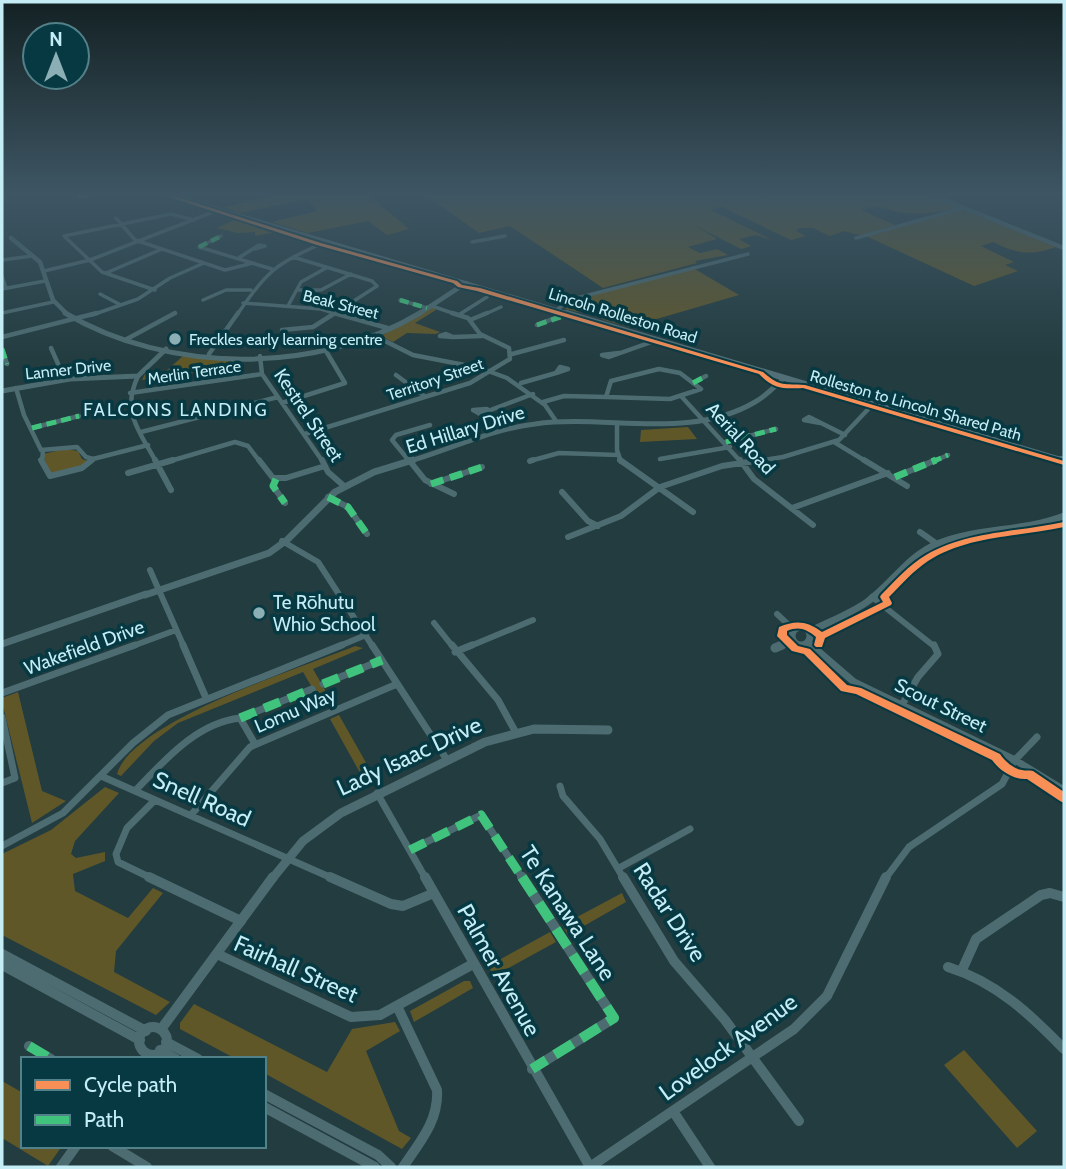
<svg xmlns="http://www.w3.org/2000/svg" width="1066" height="1169" font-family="Cabin,sans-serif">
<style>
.green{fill:#605729}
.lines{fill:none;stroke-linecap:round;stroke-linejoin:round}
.minor-far4{stroke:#4d6c71;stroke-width:3.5}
.minor-far3{stroke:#4d6c71;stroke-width:4.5}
.minor-far2{stroke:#4d6c71;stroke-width:6}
.minor-far1{stroke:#4d6c71;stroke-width:7}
.minor{stroke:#4d6c71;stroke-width:10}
.tertiary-far4{stroke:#4d6c71;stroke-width:4.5}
.tertiary-far3{stroke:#4d6c71;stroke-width:5}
.tertiary-far2{stroke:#4d6c71;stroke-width:7}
.tertiary-far1{stroke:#4d6c71;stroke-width:9}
.tertiary{stroke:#4d6c71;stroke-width:10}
.secondary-far2{stroke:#526f77;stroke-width:4.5}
.secondary-far1{stroke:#526f77;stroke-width:6}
.secondary{stroke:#526f77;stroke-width:8}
.quiet-far4{stroke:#40c37c;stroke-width:4.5;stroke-dasharray:9 4.5;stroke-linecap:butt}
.quiet-far3{stroke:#40c37c;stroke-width:5;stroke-dasharray:10 5;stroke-linecap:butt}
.quiet-far2{stroke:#40c37c;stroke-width:7;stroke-dasharray:13 7;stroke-linecap:butt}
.quiet-far1{stroke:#40c37c;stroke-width:9;stroke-dasharray:17 9;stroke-linecap:butt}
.quiet{stroke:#40c37c;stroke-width:10;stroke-dasharray:21 10;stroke-linecap:butt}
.cycleway-casing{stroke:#063942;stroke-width:4}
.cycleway{fill:#f78f57;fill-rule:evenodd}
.poi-dot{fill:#8cafb6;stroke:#063942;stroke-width:2.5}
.labels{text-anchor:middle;stroke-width:7;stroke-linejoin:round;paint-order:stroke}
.far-street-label{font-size:16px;fill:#c5edf6;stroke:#063942}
.far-poi-label{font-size:16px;fill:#c5edf6;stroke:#063942;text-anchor:start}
.far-neighbourhood-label{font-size:18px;letter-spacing:2px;fill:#c5edf6;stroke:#063942}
.street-label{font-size:19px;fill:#c5edf6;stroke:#063942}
.poi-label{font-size:19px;fill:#c5edf6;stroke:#063942;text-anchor:start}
.near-street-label{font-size:23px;fill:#c5edf6;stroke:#063942}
</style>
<rect width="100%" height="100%" fill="#223c40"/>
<path class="green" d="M 272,196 L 370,196 L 409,229 L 387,235 L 368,221 L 308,233 L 272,222 L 317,211 L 307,199 L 239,213 L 224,207 Z
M 427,196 L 929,196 L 957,207 C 948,213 910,215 898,212 C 883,208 877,204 861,210 L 895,225 L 860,235 L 844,231 L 830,236 L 813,228 L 799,228 L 796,231 L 806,236 L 791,240 L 722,207 L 711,210 L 772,240 L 756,235 L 739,239 L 751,246 L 741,249 L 694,225 L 717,239 L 688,247 L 700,253 L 717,249 L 728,255 L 695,261 L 697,263 L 603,288 L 510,226 L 479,233 Z
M 961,210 L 968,212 L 1056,247 C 1030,256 1018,254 993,242 L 981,246 L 1014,262 L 1005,265 L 1018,271 L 974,286 L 866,236 Z
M 239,218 L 281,231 L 255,236 L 255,232 L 238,233 L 217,228 Z
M 693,268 L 739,295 L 629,327 L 604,320 L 585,307 L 578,312 L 565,309 L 575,300 Z
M 432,306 L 436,310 L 415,323 L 440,332 L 436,334 L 407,333 L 393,342 L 381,336 Z
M 184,355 L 240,357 L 240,367 L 142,380 L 145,374 L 164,373 Z
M 688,427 L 697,439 L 640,442 L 641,430 Z
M 65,449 L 78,451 L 82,459 L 88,461 L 86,465 L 53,474 L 48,471 L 43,454 Z
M 355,646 L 363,648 L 313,669 L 333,704 L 324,708 L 303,672 L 178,723 L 154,741 L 121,776 L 117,774 C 132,721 304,667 355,646 Z
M 18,692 L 42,791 L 66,801 L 32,823 L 2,702 L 2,698 Z
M 339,715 L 377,782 L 368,787 L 330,719 Z
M 105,787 L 119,793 L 75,841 L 71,854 L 76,858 L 105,852 L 105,861 L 73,874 L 75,891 L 128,918 L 153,888 L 163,893 L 116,951 L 114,972 L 170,1002 L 156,1015 L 2,935 L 2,854 L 51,830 Z
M 622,893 L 626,902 L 568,935 L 562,925 Z
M 550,932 L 556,942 L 494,976 L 488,966 Z
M 464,981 L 470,981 L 473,988 L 414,1022 L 410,1011 Z
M 194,1004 L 327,1072 L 352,1029 L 395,1022 L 400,1031 L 366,1051 L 399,1131 L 411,1138 L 402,1149 L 264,1073 L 264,1059 L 236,1059 L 180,1029 L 180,1023 Z
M 964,1050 L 1037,1131 L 1017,1148 L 944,1065 Z
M 2,1081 L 23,1093 L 23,1146 L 62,1146 L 48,1166 L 2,1138 Z"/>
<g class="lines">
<path class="minor-far4" d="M 78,196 L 87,196
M 116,218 L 135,240 L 225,270 L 253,263
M 856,238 L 963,208
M 472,242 L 505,236
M 199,247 L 272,269
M 199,247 L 221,236
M 240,257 L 259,245 L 265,246 L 254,249
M 293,257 L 372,281 L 377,286 L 332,315
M 2,260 L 32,256
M 44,271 L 90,260 L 218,210
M 106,273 L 162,249
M 2,276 L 6,288
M 2,289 L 45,281
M 155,290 L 102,272 L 64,236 L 171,214 L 194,220
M 299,290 L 321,290 L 351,274
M 100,294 L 119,304
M 203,300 L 226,290 L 251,290
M 400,300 L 427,308
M 243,303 L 321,309 L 340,315
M 289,304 L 301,282 L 326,268
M 432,306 L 458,315
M 556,310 L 573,299 L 748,254
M 2,313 L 53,302
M 460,314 L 487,297
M 92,315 L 138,299 L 170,278 L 204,263
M 172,315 L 175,313
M 237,315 C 267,270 276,264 325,242
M 483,315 L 501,307
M 564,315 L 568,313"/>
<path class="minor-far3" d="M 334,313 L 391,329
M 470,320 L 487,313
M 537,325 L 568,313
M 282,330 L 313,327 L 335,313
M 446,334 L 453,337 L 440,336 Z
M 375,336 L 413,355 L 480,368 L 507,378 L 545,405 L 556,421
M 2,337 L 97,313
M 453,337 L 482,336
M 125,340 L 175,313
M 51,348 L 59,366 L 58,380
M 2,349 L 7,364
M 619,353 L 602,355 L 609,357 L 657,340
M 209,354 L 238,313
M 512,354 L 564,340
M 260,356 L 262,374 L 323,462
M 560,367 L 568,369 L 556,373 Z
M 659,369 L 680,373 L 701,389 L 670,399 L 606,397 L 611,381 Z
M 396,375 L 423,395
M 138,376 C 121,412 139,430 156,462
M 521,383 L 556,373
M 693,383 L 706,376
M 16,388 L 24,415 L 41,450 L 77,447 L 86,457 L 93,459 L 148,445
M 130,393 L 262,374
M 681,396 L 741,462
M 543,402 L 564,396 L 606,397
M 282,403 L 345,383 L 326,351
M 487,409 L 473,410 L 480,414 L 533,394
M 820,423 L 804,420 L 809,417 L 845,435
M 617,424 L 617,450 L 621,462
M 32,428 L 79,416
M 141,432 L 278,397
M 305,434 L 470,383 L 510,359 L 509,348 L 480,334 L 468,318 L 452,313
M 726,442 L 776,429
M 834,442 L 867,462
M 660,459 L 730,447
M 530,461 L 559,453 L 618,455
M 42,462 L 43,451
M 90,462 L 93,459
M 167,462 L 235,442 L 248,446 L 260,462
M 410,462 L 392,440 L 396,435 L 430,425
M 751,462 L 783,457 L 839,440 L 873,404
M 932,462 L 948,455"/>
<path class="minor-far2" d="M 41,460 L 50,476 L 82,468 L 92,460
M 155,460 L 171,490
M 259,460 L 273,478 L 286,478 L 325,466
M 322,460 L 328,472 L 344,486
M 409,460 L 425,480 L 454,494
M 620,460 L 693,512
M 740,460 L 754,479 L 813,525
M 864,460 L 907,486
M 530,461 L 533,460
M 128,473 L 173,460
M 895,477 L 936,460
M 276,479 L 273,486 L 285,503
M 431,484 L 482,467
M 562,492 L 588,521 L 598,526
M 328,497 L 348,507 L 367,534
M 792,508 L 888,473
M 920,532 L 937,544
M 568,537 L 621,516 L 660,487 L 722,466 L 762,460
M 282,541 L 318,562 L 373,647
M 150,570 L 184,647
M 872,597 L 935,647
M 777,614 L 794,630
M 434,623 L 453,647
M 808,642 L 813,647
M 130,647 L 176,630
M 337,647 L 366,635
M 468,647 L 533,620"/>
<path class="minor-far1" d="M 183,645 L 206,698
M 372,645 L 447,760
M 452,645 L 498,700 L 515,731
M 811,645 L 854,682 L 1015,760 L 1064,790
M 455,652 L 472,645
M 323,684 L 382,660
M 2,693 L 135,645
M 902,705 L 918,677 L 938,654 L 934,645
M 2,717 L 15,778 L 2,783
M 240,718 L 312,689
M 101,776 L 334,879
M 560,786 L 563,796 L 600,839 L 624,879
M 135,791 C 164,761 196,723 240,718 L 255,744
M 377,793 L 426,879
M 191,815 L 250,747 L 397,684
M 2,846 L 63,813 L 133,743 L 168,715 L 342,645
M 410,850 L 481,815 L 523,879
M 619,868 L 690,829
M 153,879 L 118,862 L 116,854 L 127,828 L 155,800
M 885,879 L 909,847 L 1002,784 L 1015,760 L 1037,737"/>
<path class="minor" d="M 149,877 L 241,921
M 330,877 L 391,904 L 403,906 L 434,893
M 425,877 L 590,1167 L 794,1029 L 827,996 L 886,877
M 522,877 L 614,1018 L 532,1069
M 623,877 L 674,961 L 725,1020 L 799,1121
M 217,954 L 351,1017 L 380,1015 L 473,964
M 948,967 C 996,982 1030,1014 1064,1049
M 962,970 L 976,939 L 1041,895 L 1050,893 L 1064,897
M 397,1006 L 437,1090 C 439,1121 419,1143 403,1167
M 29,1046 L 51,1059
M 673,1111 L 710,1167
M 112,1146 L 147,1167"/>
<path class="tertiary-far4" d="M 934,196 L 1064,248
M 11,238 L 40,262 L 53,300 L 68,315
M 417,315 L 466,283"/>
<path class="tertiary-far3" d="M 65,313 C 168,374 317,375 420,313
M 2,391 L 70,379 L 138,376 L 166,349
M 407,462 C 449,450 491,429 535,424 C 607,414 689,441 755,402 C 766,396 775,386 784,378"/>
<path class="tertiary-far2" d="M 145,595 L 269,553 L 287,540 L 335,492 L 374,472 L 413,460
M792 636a9 9 0 1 1 18 0a9 9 0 1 1-18 0Z
M 809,632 C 828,622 850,614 867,602 C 892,584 907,557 937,544 C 978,527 1023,532 1064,516
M 2,644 L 146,594
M 778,647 L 793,640"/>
<path class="tertiary-far1" d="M 775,648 L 782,645
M 272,879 L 303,841 L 341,813 L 485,742 L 534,729 L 608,730"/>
<path class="tertiary" d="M 2,954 L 146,1031
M 2,965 L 140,1040
M139 1041a14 14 0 1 1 28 0a14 14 0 1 1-28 0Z
M 162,1028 L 273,877
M 166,1042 L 198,1059
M 160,1050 L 176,1059
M 264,1094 L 378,1155 L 391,1167
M 264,1107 L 375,1167
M 61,1167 L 76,1146"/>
<path class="secondary-far2" d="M 173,196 L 572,315"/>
<path class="secondary-far1" d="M 566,313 L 1064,461"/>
<path class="secondary" d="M 1061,460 L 1064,461"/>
<path class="quiet-far4" d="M 78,196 L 87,196
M 199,247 L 221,236
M 400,300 L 427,308"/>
<path class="quiet-far3" d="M 537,325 L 563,316
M 2,349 L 7,364
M 693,383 L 706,376
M 32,428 L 79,416
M 726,442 L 776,429
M 932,462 L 948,455"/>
<path class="quiet-far2" d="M 895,477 L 936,460
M 276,479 L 273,486 L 285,503
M 431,484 L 482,467
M 328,497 L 348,507 L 367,534"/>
<path class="quiet-far1" d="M 323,684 L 382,660
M 240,718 L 312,689
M 410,850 L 481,815 L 523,879"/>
<path class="quiet" d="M 522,877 L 614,1018 L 532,1069
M 29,1046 L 51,1059"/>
<defs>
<path id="cycleway" d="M 166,196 L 174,196 L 321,243 L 457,281 L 462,285 L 480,288 L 763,372 C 781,388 784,383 805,385 L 1064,461 L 1064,465 L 803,388 C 782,389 774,389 759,374 L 477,291 L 458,287 L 453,283 L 317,245 Z
M 1064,522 L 1064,527 C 1019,537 968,535 928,561 C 913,571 901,585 889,597 L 892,603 L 891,605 L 825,638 L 822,647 L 816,647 L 814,645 L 816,637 C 806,629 799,626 787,631 L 787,635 L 798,646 L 810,649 L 847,685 L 861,688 L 1000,754 C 1004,760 1013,769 1022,770 C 1025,771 1029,770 1033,771 L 1064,792 L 1064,803 L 1060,801 L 1027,779 C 1014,780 1000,771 992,760 L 856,694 L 841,691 L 804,654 L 792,651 L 777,636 L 779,627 C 796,620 807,621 822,632 L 883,602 L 880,597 L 881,595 C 895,581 909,565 926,555 C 967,531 1019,532 1064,522 Z"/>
</defs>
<use href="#cycleway" class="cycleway-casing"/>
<use href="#cycleway" class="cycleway"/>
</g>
<linearGradient id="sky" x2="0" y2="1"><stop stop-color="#132123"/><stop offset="0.54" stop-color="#3e5664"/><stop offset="1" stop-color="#3e5664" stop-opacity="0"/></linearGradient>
<rect width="1066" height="360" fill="url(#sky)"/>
<g class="poi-dot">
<circle cx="175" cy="339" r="7"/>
<circle cx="259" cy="613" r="7"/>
</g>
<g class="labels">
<g class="far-street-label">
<text transform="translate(341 304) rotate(14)" y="6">Beak Street</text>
<text transform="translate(623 315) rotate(17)" y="6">Lincoln Rolleston Road</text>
<text transform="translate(68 369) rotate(-6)" y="6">Lanner Drive</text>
<text transform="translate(194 372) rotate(-8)" y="6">Merlin Terrace</text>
<text transform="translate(435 379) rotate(-19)" y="6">Territory Street</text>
<text transform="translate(916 405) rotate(16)" y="6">Rolleston to Lincoln Shared Path</text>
</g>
<g class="far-poi-label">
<text x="189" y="345">Freckles early learning centre</text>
</g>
<g class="far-neighbourhood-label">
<text x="176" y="416">FALCONS LANDING</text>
</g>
<g class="street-label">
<text transform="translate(309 415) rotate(56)" y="7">Kestrel Street</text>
<text transform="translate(465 429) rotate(-17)" y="7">Ed Hillary Drive</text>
<text transform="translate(741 438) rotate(47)" y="7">Aerial Road</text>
<text transform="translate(84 647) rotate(-20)" y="7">Wakefield Drive</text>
<text transform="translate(941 705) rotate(26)" y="7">Scout Street</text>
<text transform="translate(295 710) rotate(-23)" y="7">Lomu Way</text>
</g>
<g class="poi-label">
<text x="273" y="609">Te Rōhutu<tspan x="273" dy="22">Whio School</tspan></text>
</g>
<g class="near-street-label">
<text transform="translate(409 756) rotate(-25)" y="8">Lady Isaac Drive</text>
<text transform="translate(202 799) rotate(24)" y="8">Snell Road</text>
<text transform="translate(670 912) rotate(57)" y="8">Radar Drive</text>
<text transform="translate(568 913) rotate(57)" y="8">Te Kanawa Lane</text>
<text transform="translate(296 969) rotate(24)" y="8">Fairhall Street</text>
<text transform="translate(499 970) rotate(61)" y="8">Palmer Avenue</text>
<text transform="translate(728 1047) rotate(-36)" y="8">Lovelock Avenue</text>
</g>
</g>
<rect width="1066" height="1169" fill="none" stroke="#c5edf6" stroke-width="7"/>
<rect x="21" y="1057" width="245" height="91" fill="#063942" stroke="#52818a" stroke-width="2"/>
<rect x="35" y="1080" width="35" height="10" fill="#f78f57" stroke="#52818a" stroke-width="2"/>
<text x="84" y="1092" font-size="21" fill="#c5edf6">Cycle path</text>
<rect x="35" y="1115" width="35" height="10" fill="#40c37c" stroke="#52818a" stroke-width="2"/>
<text x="84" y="1127" font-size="21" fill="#c5edf6">Path</text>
<g transform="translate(56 56)"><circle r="33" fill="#063942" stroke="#52818a" stroke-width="2"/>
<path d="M0-5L12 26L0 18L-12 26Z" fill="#8cafb6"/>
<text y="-10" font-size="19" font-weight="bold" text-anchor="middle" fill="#c5edf6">N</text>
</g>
</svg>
